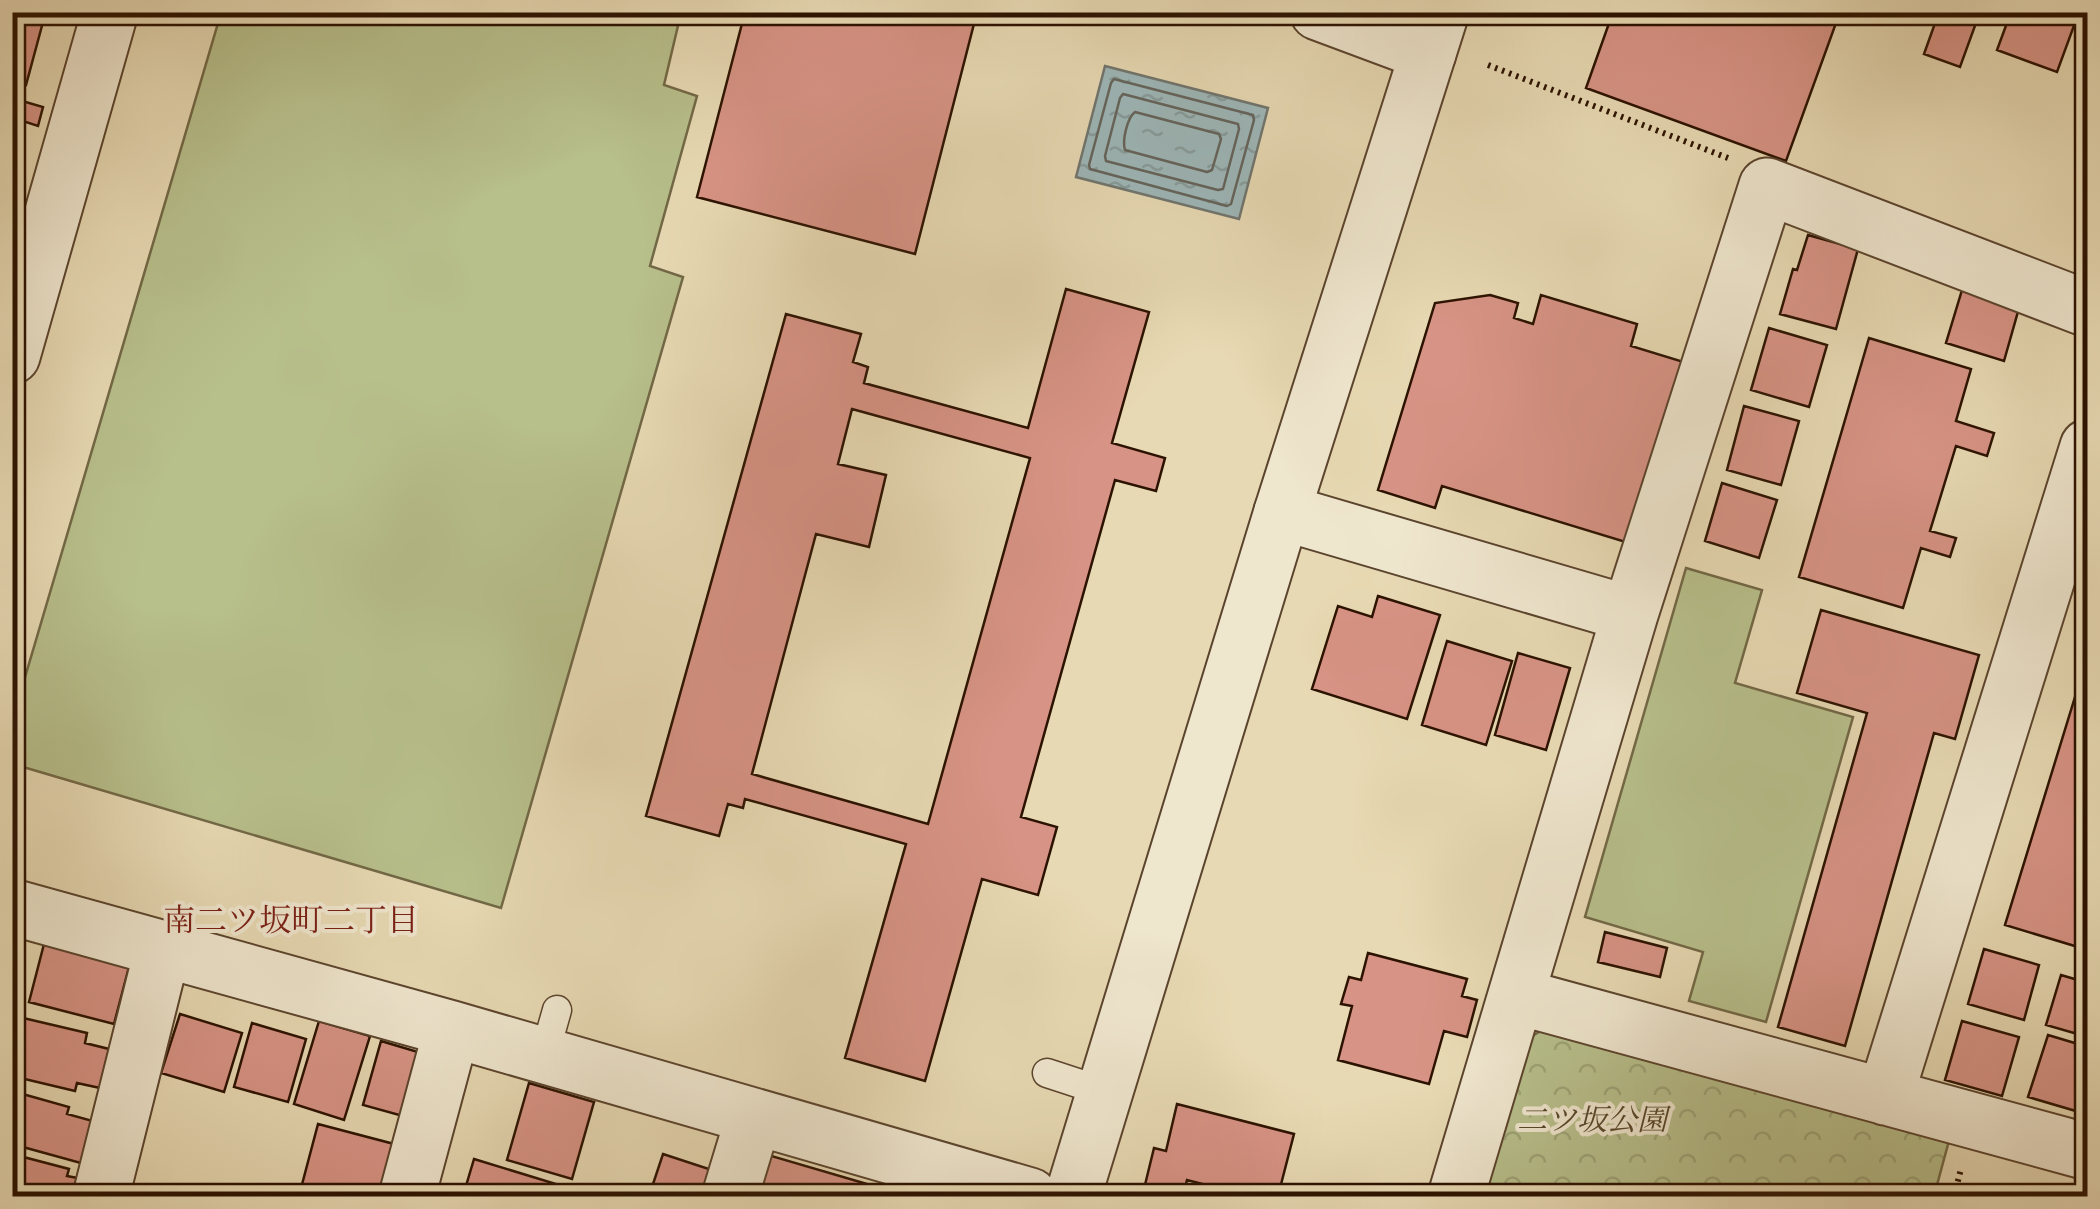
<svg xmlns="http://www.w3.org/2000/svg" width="2100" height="1209" font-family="'Sorts Mill Goudy','Noto Serif JP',serif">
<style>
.green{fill:#b7bf8b;stroke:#726846;stroke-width:2.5}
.forest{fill:url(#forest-crowns);stroke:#726846;stroke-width:2.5}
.water{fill:url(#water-ripples);stroke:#70756f;stroke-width:2.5}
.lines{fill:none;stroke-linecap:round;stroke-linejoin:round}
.shore{stroke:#64645c;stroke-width:2.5}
.building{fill:#d79385;stroke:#2c1200;stroke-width:2.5;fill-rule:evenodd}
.service-casing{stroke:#5b442d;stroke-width:31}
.minor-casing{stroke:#5b442d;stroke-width:59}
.tertiary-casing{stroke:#5b442d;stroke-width:59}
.path{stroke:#2c1200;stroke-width:6;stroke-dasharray:2.5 5;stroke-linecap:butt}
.service{stroke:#efe6ce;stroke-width:28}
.minor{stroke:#efe6ce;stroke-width:55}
.tertiary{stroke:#efe6ce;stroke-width:55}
.labels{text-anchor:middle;stroke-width:8;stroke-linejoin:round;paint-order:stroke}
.park-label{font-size:30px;font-style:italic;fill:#56462a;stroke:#efe6ce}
.neighbourhood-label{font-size:32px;fill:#7a1f14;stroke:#efe6ce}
</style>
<defs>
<pattern id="forest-crowns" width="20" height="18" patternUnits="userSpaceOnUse" patternTransform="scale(2.5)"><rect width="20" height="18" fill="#b7bf8b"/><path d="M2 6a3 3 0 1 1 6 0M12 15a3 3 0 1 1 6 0" fill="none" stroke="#9ea376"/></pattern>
<pattern id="water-ripples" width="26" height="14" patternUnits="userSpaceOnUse" patternTransform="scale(2.5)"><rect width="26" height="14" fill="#9db7b9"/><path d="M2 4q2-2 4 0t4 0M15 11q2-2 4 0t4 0" fill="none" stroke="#879c9d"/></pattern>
</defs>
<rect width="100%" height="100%" fill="#e7d9b3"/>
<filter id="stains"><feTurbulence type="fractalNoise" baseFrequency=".002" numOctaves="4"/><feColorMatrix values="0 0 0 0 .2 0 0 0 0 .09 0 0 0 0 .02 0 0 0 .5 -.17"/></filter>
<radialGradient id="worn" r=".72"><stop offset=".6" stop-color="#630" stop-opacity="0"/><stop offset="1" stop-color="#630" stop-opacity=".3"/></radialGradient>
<path class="green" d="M 368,13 L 377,15 L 378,12 L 681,13 L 664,85 L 697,96 L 650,266 L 683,277 L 501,908 L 13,764 L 13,718 L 221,13 Z
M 1686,568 L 1762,590 L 1735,683 L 1853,717 L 1766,1022 L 1689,1001 L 1703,952 L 1585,917 Z"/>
<path class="forest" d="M 1544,1029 L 1950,1137 L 1934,1196 L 1482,1196 L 1529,1038 Z"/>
<path class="water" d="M 1105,66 L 1268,108 L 1239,219 L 1076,177 Z"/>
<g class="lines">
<path class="shore" d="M 1114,79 L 1253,115 L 1254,120 L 1231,204 L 1227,206 L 1090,169 L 1089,165 L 1111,83 Z
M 1123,94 L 1238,124 L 1239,129 L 1223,189 L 1218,190 L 1106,161 L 1105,156 L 1120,98 Z
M 1135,112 L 1219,134 L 1221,139 L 1212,170 L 1207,172 L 1125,150 C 1122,141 1127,118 1135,112 Z"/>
</g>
<path class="building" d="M 745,12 L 977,12 L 915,254 L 697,197 Z
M 1613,12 L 1840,12 L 1786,161 L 1586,88 Z
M 1939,12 L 1980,12 L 1960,67 L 1924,54 Z
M 2011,12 L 2079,12 L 2057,72 L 1997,50 Z
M 12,14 L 43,22 L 26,85 L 12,82 Z
M 12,98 L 43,107 L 38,126 L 23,121 L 13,155 Z
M 1808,235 L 1858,249 L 1836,329 L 1780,314 L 1793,269 L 1797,270 Z
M 1066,289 L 1149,312 L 1112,443 L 1165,458 L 1156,491 L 1115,480 L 1021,817 L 1057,827 L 1038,895 L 982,879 L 925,1081 L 845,1058 L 906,844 L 745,799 L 743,808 L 728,804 L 719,836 L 646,816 L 786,314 L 861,334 L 853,362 L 868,367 L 864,383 L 1028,428 ZM 852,409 L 1030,458 L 928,824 L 752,774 L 816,534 L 869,547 L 886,475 L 838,464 Z
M 1962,290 L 2019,308 L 2004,361 L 1946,343 Z
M 1490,295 L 1518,303 L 1514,318 L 1533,324 L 1541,295 L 1637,324 L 1631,346 L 1687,363 L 1632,544 L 1442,486 L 1435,508 L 1378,490 L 1435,303 Z
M 1769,328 L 1827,345 L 1809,407 L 1751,390 Z
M 1869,338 L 1971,369 L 1956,421 L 1994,433 L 1987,456 L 1956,446 L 1930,531 L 1956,538 L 1950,557 L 1921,548 L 1903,608 L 1799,577 Z
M 1744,406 L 1799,421 L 1781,485 L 1727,470 Z
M 1722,483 L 1777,500 L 1759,558 L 1705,541 Z
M 1378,596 L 1440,615 L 1407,719 L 1312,689 L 1338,606 L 1372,617 Z
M 1821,610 L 1979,655 L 1955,739 L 1934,733 L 1845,1046 L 1778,1027 L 1867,713 L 1797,693 Z
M 1447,641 L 1512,661 L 1486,745 L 1422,725 Z
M 1518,653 L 1570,668 L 1546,750 L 1495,735 Z
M 2083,671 L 2088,673 L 2088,950 L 2005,925 Z
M 1605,932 L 1667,948 L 1660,977 L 1598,962 Z
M 44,944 L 129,967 L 114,1024 L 29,1002 Z
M 1984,949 L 2039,965 L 2024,1020 L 1968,1004 Z
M 1368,953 L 1467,979 L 1462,996 L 1477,1000 L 1467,1037 L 1444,1031 L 1429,1084 L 1338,1060 L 1352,1006 L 1341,1004 L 1349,977 L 1361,980 Z
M 2061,975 L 2088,983 L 2088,1037 L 2046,1025 Z
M 180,1014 L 242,1033 L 224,1092 L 161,1073 Z
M 19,1017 L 87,1033 L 85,1043 L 109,1049 L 100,1088 L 77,1083 L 75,1091 L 12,1076 L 12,1047 Z
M 319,1021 L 370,1036 L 344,1120 L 294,1104 Z
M 1962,1021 L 2019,1037 L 2002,1096 L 1945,1080 Z
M 252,1023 L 306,1039 L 288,1102 L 234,1087 Z
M 2048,1035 L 2088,1047 L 2086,1114 L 2028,1097 Z
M 381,1041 L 428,1055 L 410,1118 L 363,1105 Z
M 529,1083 L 594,1102 L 572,1179 L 507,1160 Z
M 12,1091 L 69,1107 L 67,1114 L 100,1123 L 88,1165 L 12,1144 Z
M 1177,1104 L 1294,1134 L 1278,1196 L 1208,1196 L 1210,1186 L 1187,1180 L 1183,1196 L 1155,1196 L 1143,1193 L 1154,1148 L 1166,1151 Z
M 318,1124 L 394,1144 L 380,1196 L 317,1196 L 300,1192 Z
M 761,1153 L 908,1196 L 749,1196 Z
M 12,1154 L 69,1169 L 67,1176 L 83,1179 L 79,1196 L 12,1196 Z
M 663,1154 L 718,1172 L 710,1196 L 649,1196 Z
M 474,1159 L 569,1188 L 566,1196 L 463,1196 Z"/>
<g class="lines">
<defs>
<path id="service" d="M 544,1056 L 557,1010
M 1047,1073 L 1105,1092"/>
<path id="minor" d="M 1318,12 L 1428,53
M 12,356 L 110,12
M 1282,512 L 1630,614
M 12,907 L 452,1029 L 1030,1196
M 1516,996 L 2088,1152
M 1885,1097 L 2088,447
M 101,1196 L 163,948
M 407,1196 L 452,1029
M 730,1196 L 754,1117
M 1456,1196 L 1630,614 L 1767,186 L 2088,309"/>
<path id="tertiary" d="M 1073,1196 L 1282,512 L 1441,12"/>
</defs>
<use href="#service" class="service-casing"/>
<use href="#minor" class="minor-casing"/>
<use href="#tertiary" class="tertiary-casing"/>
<path class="path" d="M 1488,65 L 1728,158
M 1954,1196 L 1961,1169"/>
<use href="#service" class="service"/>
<use href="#minor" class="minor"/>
<use href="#tertiary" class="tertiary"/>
</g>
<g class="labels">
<g class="park-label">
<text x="1592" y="1130">二ツ坂公園</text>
</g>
<g class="neighbourhood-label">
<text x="291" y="931">南二ツ坂町二丁目</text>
</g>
</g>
<rect width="2100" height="1209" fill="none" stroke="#e7d9b3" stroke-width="50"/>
<rect x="15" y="15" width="2070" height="1179" fill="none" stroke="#2c1200" stroke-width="5"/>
<rect x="25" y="25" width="2050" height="1159" fill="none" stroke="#2c1200" stroke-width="2.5"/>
<rect width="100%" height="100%" filter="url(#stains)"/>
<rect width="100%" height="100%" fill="url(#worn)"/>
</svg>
